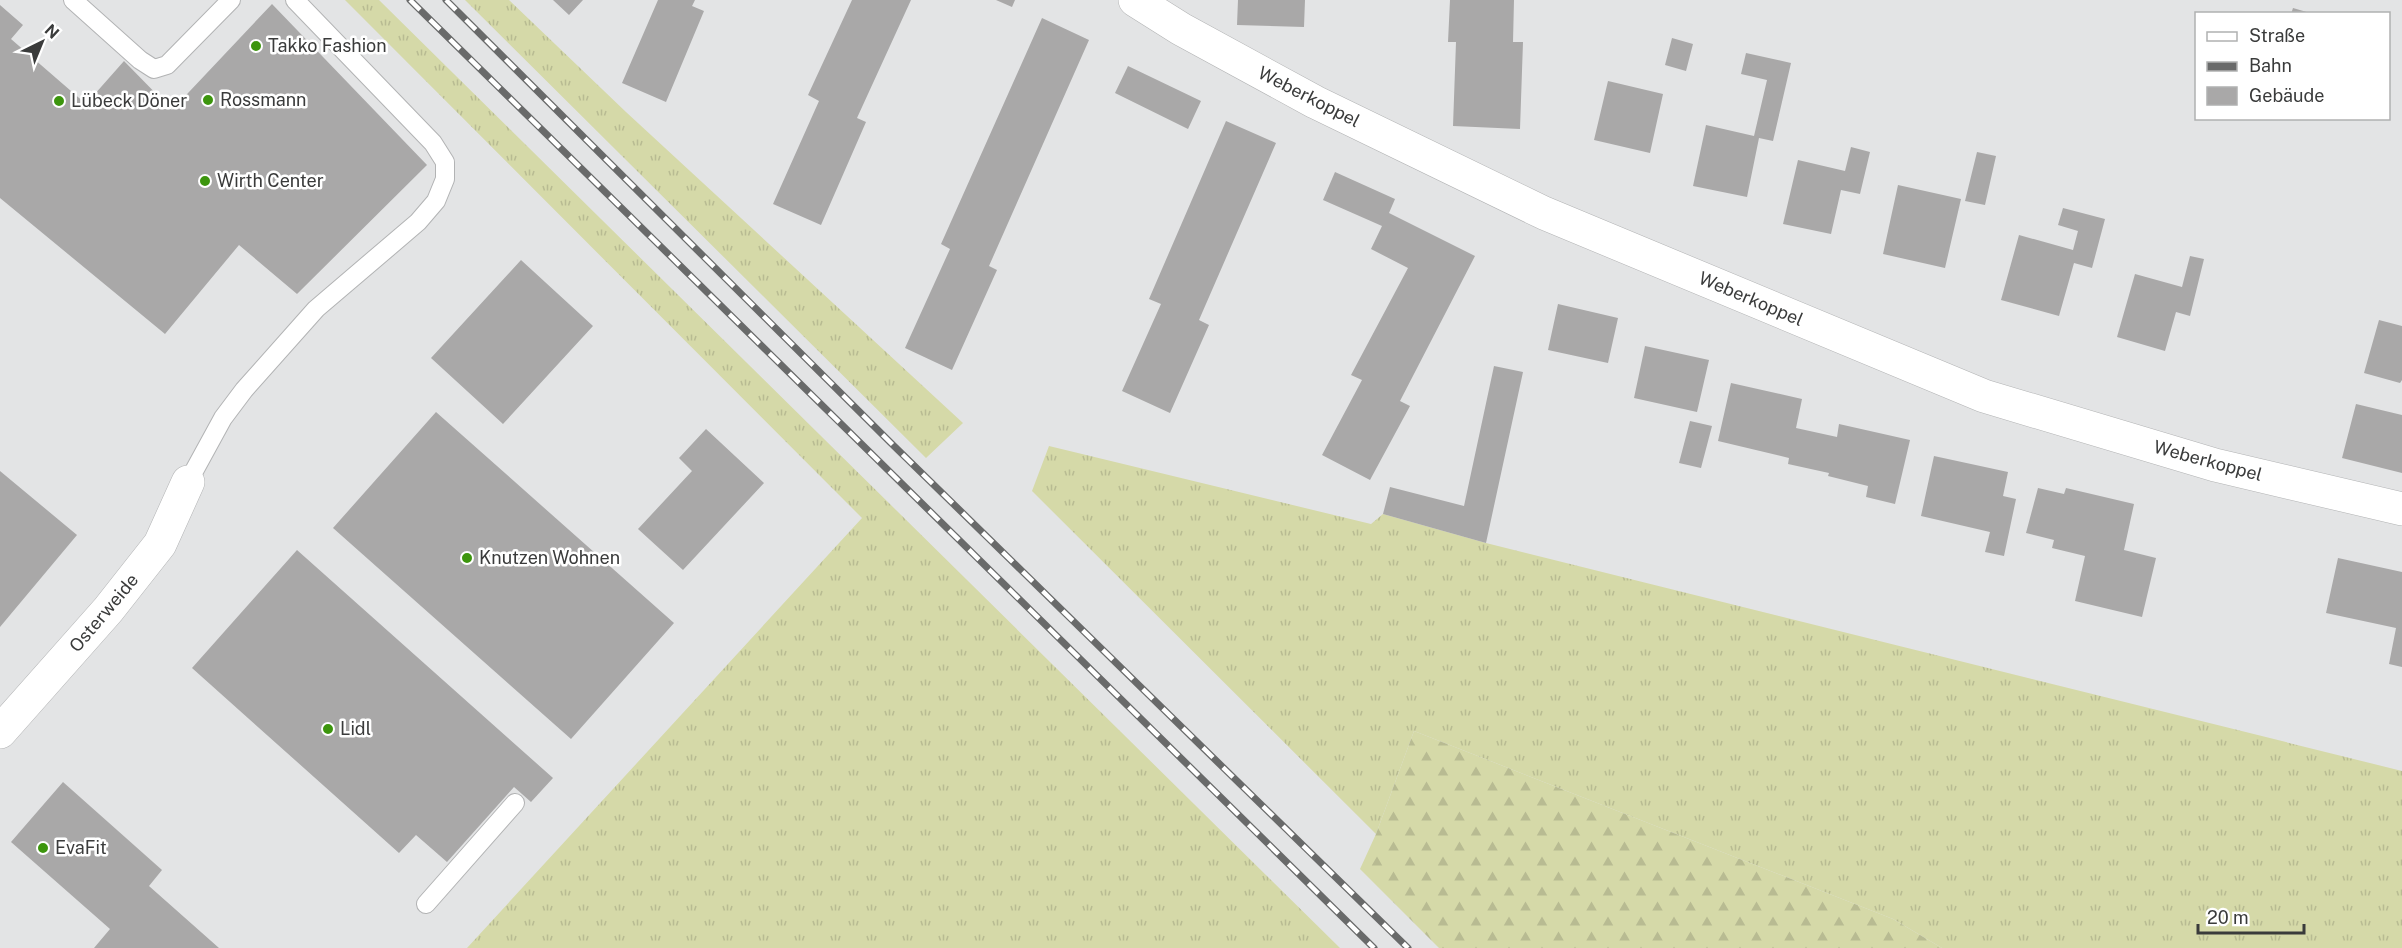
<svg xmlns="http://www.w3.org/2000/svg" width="2402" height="948" font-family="'Public Sans',sans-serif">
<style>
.grass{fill:url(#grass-tufts)}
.forest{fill:url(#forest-firs)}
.building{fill:#a9a8a8}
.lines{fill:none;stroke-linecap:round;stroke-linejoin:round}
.service-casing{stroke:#b2b3b4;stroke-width:20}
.minor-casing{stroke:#b2b3b4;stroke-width:34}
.service{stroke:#fff;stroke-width:18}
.minor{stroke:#fff;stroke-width:33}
.rail-casing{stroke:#696a6a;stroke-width:7}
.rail{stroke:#fff;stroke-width:4.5;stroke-dasharray:14;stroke-linecap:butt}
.poi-dot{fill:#3c950d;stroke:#fff;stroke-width:2}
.labels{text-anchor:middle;stroke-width:5;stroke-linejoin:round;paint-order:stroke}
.poi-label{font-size:18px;fill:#3a3b3b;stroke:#fff;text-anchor:start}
.street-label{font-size:18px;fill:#3a3b3b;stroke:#fff}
</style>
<defs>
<pattern id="grass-tufts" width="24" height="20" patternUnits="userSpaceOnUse" patternTransform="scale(1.5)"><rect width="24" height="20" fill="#d5d9a8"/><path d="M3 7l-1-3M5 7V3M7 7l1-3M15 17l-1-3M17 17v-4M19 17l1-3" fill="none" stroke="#b8bb92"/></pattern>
<pattern id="forest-firs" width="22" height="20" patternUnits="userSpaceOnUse" patternTransform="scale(1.5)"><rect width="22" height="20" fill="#d5d9a8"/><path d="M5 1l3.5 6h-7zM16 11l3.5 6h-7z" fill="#b8bb92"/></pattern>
</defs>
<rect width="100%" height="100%" fill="#e3e4e5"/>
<path class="grass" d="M 345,0 L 379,0 L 1340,948 L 467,948 L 862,518 Z
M 465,0 L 509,0 L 626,112 L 963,423 L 926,458 Z
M 1049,446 L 1371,524 L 1383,514 L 1486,543 L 2402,771 L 2402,948 L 1942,948 L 1893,919 L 1414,731 L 1376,834 L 1032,491 Z"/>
<path class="forest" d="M 1414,731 L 1893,919 L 1942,948 L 1439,948 L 1360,869 L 1376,834 Z"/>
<path class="building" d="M 553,0 L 583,0 L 569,15 Z
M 658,0 L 695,0 L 692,6 L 704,11 L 666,102 L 622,83 Z
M 852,0 L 911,0 L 857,118 L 866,122 L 821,225 L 773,204 L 819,101 L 808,95 Z
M 996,0 L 1015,0 L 1012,7 Z
M 1238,0 L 1305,0 L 1304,27 L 1237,25 Z
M 1450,0 L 1514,0 L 1513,42 L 1523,42 L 1520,129 L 1453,126 L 1456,42 L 1448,42 Z
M 272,4 L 427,165 L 297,294 L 239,245 L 165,334 L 0,198 L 0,5 L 23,25 L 11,39 L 86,104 L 124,61 L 172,110 Z
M 2293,8 L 2310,13 L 2309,14 L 2291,14 Z
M 1042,18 L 1089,40 L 989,266 L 997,270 L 952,370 L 905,348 L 950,249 L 941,244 Z
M 1672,38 L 1693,44 L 1686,71 L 1665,65 Z
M 1746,53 L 1791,63 L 1773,141 L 1759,138 L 1747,197 L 1693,186 L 1706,125 L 1754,136 L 1767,80 L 1741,74 Z
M 1128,66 L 1201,101 L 1188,129 L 1115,93 Z
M 1608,81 L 1663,94 L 1650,153 L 1594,140 Z
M 1226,121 L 1276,143 L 1199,320 L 1209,325 L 1170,413 L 1122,391 L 1161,304 L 1149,299 Z
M 1851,147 L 1870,152 L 1860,194 L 1841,190 L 1831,234 L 1783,224 L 1798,160 L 1845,171 Z
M 1977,152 L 1996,156 L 1985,205 L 1965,201 Z
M 1335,172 L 1395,199 L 1389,213 L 1475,256 L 1400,401 L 1410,406 L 1370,480 L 1322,455 L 1362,380 L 1351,375 L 1408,268 L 1371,249 L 1382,226 L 1323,200 Z
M 1898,185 L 1961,199 L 1945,268 L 1883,254 Z
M 2063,208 L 2105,219 L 2092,268 L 2074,263 L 2059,316 L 2001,300 L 2019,235 L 2073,250 L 2078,231 L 2058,225 Z
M 2190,256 L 2204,259 L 2190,316 L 2176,312 L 2165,351 L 2117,337 L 2135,274 L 2182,287 Z
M 521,260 L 593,326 L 503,424 L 431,358 Z
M 1558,304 L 1618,318 L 1608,363 L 1548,350 Z
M 2379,320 L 2402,326 L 2402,380 L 2400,383 L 2364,373 Z
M 1645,346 L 1709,360 L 1697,412 L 1634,398 Z
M 1494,366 L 1523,372 L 1486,543 L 1383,514 L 1390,487 L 1464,506 Z
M 1731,383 L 1802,399 L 1796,428 L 1837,437 L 1839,424 L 1910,440 L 1895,504 L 1866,497 L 1868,486 L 1828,476 L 1829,473 L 1788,464 L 1789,458 L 1718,441 Z
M 2356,404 L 2402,415 L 2402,473 L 2342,458 Z
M 436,412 L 674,623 L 571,739 L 333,528 Z
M 1690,421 L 1712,426 L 1701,468 L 1679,463 Z
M 706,429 L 764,483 L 683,570 L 638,529 L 692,471 L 679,458 Z
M 1934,456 L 2008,472 L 2003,496 L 2016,499 L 2004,556 L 1985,552 L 1990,532 L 1921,516 Z
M 0,471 L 77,535 L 0,627 Z
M 2038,488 L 2064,494 L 2066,488 L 2134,504 L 2124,550 L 2156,558 L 2142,617 L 2075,601 L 2085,556 L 2052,548 L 2054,540 L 2026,533 Z
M 297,550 L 553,778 L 531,802 L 514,787 L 447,862 L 416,835 L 399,853 L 192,668 Z
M 2338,558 L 2402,572 L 2402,667 L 2389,664 L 2396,628 L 2326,613 Z
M 63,782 L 162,870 L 149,886 L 219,948 L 94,948 L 110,929 L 11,842 Z"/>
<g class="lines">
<defs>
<path id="service" d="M 73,0 L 140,60 L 154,69 L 167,65 L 231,0
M 188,482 L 223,418 L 244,390 L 316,309 L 418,222 L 436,201 L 445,179 L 445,162 L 433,143 L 295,0
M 426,904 L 515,803"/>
<path id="minor" d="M 1135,0 L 1181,29 L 1315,102 L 1544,213 L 1984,396 L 2215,465 L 2402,509
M 0,732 L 108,610 L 160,544 L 188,482"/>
</defs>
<use href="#service" class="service-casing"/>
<use href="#minor" class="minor-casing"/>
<use href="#service" class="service"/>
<use href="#minor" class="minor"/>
<defs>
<path id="rail" d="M 410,0 L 1374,948
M 446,0 L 894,446 L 1408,948"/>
</defs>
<use href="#rail" class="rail-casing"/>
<use href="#rail" class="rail"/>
</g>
<g class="poi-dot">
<circle cx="256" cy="46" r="6"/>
<circle cx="208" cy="100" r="6"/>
<circle cx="59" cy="101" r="6"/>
<circle cx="205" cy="181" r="6"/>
<circle cx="467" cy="558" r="6"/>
<circle cx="328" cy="729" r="6"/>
<circle cx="43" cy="848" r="6"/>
</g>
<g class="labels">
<g class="poi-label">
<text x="268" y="52">Takko Fashion</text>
<text x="220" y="106">Rossmann</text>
<text x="71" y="107">Lübeck Döner</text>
<text x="217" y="187">Wirth Center</text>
<text x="479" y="564">Knutzen Wohnen</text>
<text x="340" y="735">Lidl</text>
<text x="55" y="854">EvaFit</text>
</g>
<g class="street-label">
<text transform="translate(1309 97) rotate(27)" y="6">Weberkoppel</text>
<text transform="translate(1751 299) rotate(23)" y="6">Weberkoppel</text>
<text transform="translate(2208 461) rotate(15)" y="6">Weberkoppel</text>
<text transform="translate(104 613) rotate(-50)" y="6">Osterweide</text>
</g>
</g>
<rect x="2195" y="12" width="195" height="108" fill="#ffffff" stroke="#b0b1b1" stroke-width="1.5"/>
<rect x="2207" y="32" width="30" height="9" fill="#ffffff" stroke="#b0b1b1" stroke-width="1.5"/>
<text x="2249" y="42" font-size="18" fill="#3a3b3b">Straße</text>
<rect x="2207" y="62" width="30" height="9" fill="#696a6a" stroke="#b0b1b1" stroke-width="1.5"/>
<text x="2249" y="72" font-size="18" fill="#3a3b3b">Bahn</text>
<rect x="2207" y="87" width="30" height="18" fill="#a9a8a8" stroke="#b0b1b1" stroke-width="1.5"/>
<text x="2249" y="102" font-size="18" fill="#3a3b3b">Gebäude</text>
<g transform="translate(42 42) rotate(43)" stroke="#ffffff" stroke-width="4.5" paint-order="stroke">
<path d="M0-4.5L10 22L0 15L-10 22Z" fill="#3a3b3b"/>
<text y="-9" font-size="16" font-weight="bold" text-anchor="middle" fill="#3a3b3b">N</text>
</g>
<path d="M2198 924v9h106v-9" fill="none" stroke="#3a3b3b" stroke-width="3"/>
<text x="2207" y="924" font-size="18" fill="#3a3b3b" stroke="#ffffff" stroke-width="4.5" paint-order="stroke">20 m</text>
</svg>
